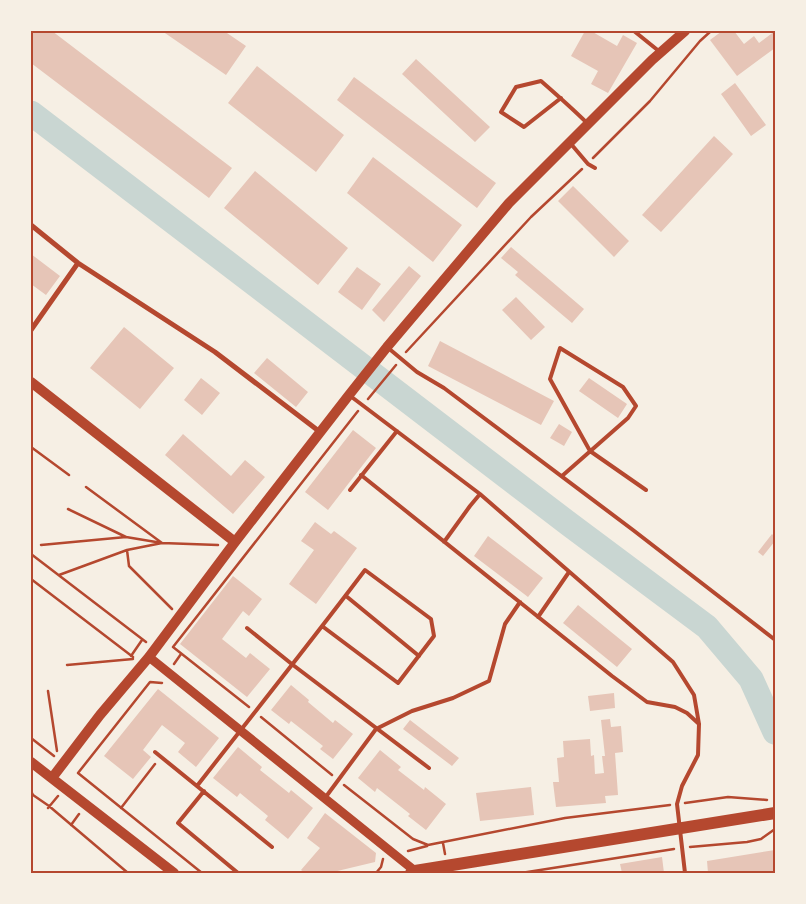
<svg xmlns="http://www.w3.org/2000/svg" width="806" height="904" font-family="'Fira Sans Condensed',sans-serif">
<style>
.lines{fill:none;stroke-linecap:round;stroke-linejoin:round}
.river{stroke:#c9d6d2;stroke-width:25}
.building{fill:#e6c5b7}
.path{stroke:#b5482f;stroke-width:2.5}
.service{stroke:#b5482f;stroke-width:4}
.minor{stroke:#b5482f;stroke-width:5}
.tertiary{stroke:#b5482f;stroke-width:9}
.secondary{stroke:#b5482f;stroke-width:10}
.primary{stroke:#b5482f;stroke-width:12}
.neatline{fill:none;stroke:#b5482f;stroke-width:2}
</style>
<rect width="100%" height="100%" fill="#f6efe4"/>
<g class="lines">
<path class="river" d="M 31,113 L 569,524 L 707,627 L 751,679 L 775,732"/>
</g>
<path class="building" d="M 31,31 L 52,31 L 232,168 L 209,198 L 31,63 Z
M 162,31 L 224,31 L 246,46 L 226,75 Z
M 585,31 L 591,31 L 617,46 L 623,35 L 637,43 L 608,93 L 591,84 L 598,71 L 571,56 Z
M 722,31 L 734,31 L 744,44 L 754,36 L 759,43 L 775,31 L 775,48 L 737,76 L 710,40 Z
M 416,59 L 490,127 L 475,142 L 402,74 Z
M 257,66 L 344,135 L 316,172 L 228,103 Z
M 354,77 L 496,183 L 477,208 L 337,100 Z
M 735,83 L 766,125 L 751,136 L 721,94 Z
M 714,136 L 733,154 L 661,232 L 642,215 Z
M 373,157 L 462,225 L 433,262 L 347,193 Z
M 255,171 L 348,248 L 318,285 L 224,208 Z
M 573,186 L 629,241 L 614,257 L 558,201 Z
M 511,247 L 584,309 L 572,323 L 515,275 L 518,272 L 501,258 Z
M 31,254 L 60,276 L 46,295 L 31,284 Z
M 409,266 L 421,276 L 384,322 L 372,310 Z
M 357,267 L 381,284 L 362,310 L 338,292 Z
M 516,297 L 545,327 L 531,340 L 502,310 Z
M 124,327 L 174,368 L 140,409 L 90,368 Z
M 440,341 L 554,401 L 541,425 L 428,366 Z
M 267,358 L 308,392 L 296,407 L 254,373 Z
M 201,378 L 220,393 L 202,415 L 184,400 Z
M 589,378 L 627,404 L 618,418 L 579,391 Z
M 559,424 L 572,432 L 564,446 L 550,438 Z
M 353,430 L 376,448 L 328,510 L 305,492 Z
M 183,434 L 231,476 L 245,460 L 265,477 L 233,514 L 165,455 Z
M 315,522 L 331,534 L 334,531 L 357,548 L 316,604 L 289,584 L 314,550 L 301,541 Z
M 772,534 L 775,537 L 775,541 L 763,556 L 758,552 Z
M 488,536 L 543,578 L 528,597 L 474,556 Z
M 233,576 L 262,599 L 249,616 L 243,611 L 222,639 L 246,658 L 250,653 L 270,669 L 247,697 L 180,644 Z
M 578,605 L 632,649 L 617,667 L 563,623 Z
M 291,685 L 309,700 L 308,702 L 333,723 L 335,720 L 353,734 L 333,759 L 320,749 L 323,746 L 291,721 L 289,724 L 271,710 Z
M 158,689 L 219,738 L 196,767 L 178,752 L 185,743 L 162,725 L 143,750 L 151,757 L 133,779 L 104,756 Z
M 614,693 L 615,708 L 590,711 L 588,696 Z
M 610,719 L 611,727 L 621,726 L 623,752 L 615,753 L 618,795 L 605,796 L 606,803 L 556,807 L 553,782 L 559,782 L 557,758 L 564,757 L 563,741 L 590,739 L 591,756 L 594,755 L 595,774 L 604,773 L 602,756 L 605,756 L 601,720 Z
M 410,720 L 459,758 L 452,766 L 403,729 Z
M 238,747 L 262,767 L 260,770 L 289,793 L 291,790 L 313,808 L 288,839 L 265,820 L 268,816 L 240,793 L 237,797 L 213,778 Z
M 380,750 L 401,767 L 398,770 L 424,790 L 425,787 L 446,804 L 426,830 L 408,816 L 410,814 L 377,788 L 375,792 L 358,778 Z
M 531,787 L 534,815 L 480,821 L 476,793 Z
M 325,813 L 376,853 L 375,862 L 329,873 L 305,873 L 301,870 L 320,848 L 307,838 Z
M 775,850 L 775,873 L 708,873 L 707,861 Z
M 662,857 L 664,873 L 622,873 L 620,864 Z"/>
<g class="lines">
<path class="path" d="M 593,158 L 650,101 L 700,41 L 711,31
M 406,352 L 531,217 L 582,169
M 368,399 L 396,365
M 31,447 L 69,475
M 86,487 L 162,543 L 218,545
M 68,509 L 126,537
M 41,545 L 126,537 L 162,543 L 127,550 L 59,575
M 127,550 L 129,566 L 172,609
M 31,554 L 146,642
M 31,579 L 133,657
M 131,656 L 142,640
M 174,664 L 181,654
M 67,665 L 133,659
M 162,683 L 150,682 L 78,773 L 202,873
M 48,691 L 57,751
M 249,707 L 173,647 L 358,411
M 261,717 L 332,775
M 31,738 L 54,756
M 344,785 L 413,839 L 428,845 L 565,818 L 670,805
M 31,791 L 33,795 L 49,806 L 128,873
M 685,803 L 728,797 L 767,800
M 48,808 L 58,796
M 121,808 L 155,764
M 71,825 L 79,814
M 443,843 L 445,854
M 690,847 L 747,842 L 761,839 L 775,829
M 408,851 L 427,846
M 376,873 L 381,867 L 383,859
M 521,873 L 674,849"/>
<path class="service" d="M 634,31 L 660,52
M 561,98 L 524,127 L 501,112 L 516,87 L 541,81 C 557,95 573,109 588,124
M 571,144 L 588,164 L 595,168
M 387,347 L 417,372 L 444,388 L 633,530 L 774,639
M 349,395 L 480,494 L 470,506 L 444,542
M 361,475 L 612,676 L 647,702 L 675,707 L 687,713 L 699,724
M 562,476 L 628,418 L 636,406 L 623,387 L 560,348 L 550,379 L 590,451 L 646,490
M 350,490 L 397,431
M 480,494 L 673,662 L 694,695 L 699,724 L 698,755 L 682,786 L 677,804 L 685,873
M 346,596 L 419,656
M 538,617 L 569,572
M 247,628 L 293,665 L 429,768
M 155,752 L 272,847
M 197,786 C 253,714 310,643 365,570 L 431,619 L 434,636 L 398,683 L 322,626
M 204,791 L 178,823 L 238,873
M 325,798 L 376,729 L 412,711 L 453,698 L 489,681 L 505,624 L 520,602"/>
<path class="minor" d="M 31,225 L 78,263 L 215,352 L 320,432
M 31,330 L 78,263"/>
<path class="tertiary" d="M 149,657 L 415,871"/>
<path class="secondary" d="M 31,382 L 235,542
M 31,762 L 174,873
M 52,778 L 100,715 L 149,657 L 235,542 L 349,395 L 387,347 L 509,203 L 652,60 L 685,31"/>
<path class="primary" d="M 411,873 L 415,871 L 775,813"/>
</g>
<rect width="806" height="904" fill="none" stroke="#f6efe4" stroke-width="65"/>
<rect x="32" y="32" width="742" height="840" class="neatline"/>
</svg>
